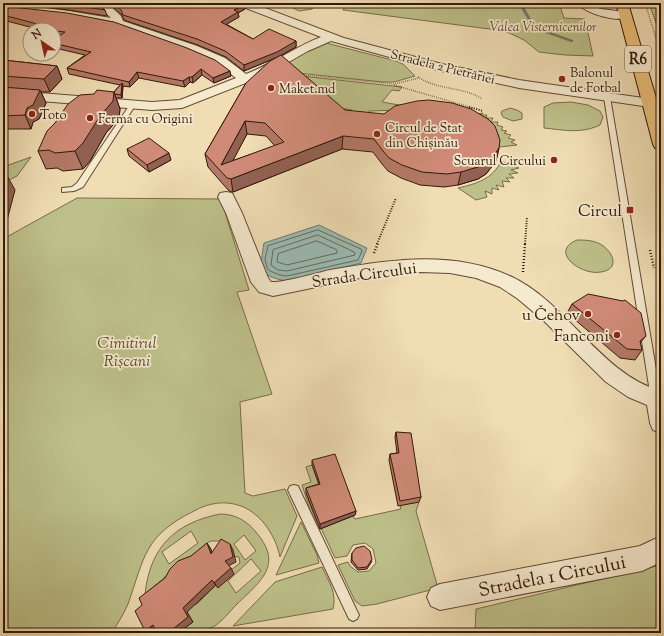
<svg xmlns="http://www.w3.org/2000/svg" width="664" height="636" font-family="'Sorts Mill Goudy',serif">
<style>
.green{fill:#bdc08a;stroke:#786c49;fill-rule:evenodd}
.water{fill:#9bbbb3;stroke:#717a6f}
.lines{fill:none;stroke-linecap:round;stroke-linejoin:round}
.shore{stroke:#676a5e;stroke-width:1}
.stream{fill:#717a6f;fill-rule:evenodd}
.service-casing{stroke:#624a33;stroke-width:2}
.minor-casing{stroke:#624a33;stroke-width:2}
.primary-casing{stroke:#331908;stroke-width:2}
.path-far2{stroke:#331908;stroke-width:1.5;stroke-dasharray:0.5 1.5;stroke-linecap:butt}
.path-far1{stroke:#331908;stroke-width:2;stroke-dasharray:1 1.5;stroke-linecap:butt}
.path{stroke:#331908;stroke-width:2.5;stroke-dasharray:1 2;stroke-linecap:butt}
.service{fill:#f5e9ce;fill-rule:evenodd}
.minor{fill:#f5e9ce;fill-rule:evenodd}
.primary{fill:#e8be7a;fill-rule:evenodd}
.wall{fill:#b37867;stroke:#331908;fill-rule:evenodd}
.shaded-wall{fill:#926154;stroke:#331908}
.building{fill:#d08b78;stroke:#331908;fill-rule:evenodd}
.poi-dot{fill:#8f2418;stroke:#f5e9ce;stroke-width:1.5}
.labels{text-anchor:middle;stroke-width:3.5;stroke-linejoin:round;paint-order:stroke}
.far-park-label{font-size:13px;font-style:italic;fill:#5c4b2f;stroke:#f5e9ce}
.far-street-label{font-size:13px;fill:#331908;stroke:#f5e9ce}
.far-poi-label{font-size:13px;fill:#331908;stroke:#f5e9ce;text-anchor:start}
.shield{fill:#f5e9ce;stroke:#6d5743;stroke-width:1}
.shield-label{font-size:15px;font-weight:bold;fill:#331908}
.poi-label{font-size:16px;fill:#331908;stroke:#f5e9ce;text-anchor:end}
.street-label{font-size:16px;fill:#331908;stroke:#f5e9ce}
.park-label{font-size:16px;font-style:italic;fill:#5c4b2f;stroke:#f5e9ce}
.near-street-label{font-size:19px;fill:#331908;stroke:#f5e9ce}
</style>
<rect width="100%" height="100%" fill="#f0ddb4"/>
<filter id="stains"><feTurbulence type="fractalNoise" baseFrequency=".005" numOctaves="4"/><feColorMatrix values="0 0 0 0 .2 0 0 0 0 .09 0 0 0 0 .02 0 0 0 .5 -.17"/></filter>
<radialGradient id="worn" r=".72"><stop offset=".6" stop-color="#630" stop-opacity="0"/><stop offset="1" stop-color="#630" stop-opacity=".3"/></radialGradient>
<path class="green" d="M 283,3 L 316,3 L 312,9 L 299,11 Z
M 348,3 L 559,3 L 564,18 L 585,19 L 593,56 L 565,55 L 539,52 L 524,40 L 505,31 L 343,10 Z
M 649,3 L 661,3 L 661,37 Z
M 326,43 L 396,61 L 403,64 L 415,76 L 394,82 L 383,82 L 297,73 L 286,63 L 316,45 Z
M 301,76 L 402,87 L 399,91 L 392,90 L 382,102 L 405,106 L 402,110 L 369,111 L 364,117 L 351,115 L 352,110 L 341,108 Z
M 571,102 L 588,105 L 600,111 L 603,117 L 600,125 C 581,134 564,130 544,128 L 544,107 L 553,103 Z
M 510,108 L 517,110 L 522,113 L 522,119 L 513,121 L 503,117 L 501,113 L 502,111 Z
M 483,113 L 481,115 L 487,115 L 486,118 L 493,118 L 491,122 L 498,122 L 497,125 L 503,127 L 501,130 L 507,131 L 504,133 L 511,135 L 508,138 L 515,140 L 511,142 L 517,145 L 500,147 L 496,139 L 463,117 Z
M 31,157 L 17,176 L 3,183 L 3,167 Z
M 501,161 L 519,168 L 511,170 L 518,173 L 509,174 L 514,178 L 506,178 L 510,182 L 502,181 L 504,187 L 496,185 L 499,190 L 492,188 L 492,194 L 485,191 L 487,197 L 476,200 L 458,188 C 476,184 493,179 501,161 Z
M 77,198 L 221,199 L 249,290 L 237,292 L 272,394 L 240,402 L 245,493 L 253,496 L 285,489 L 297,516 L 280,557 C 276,537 262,514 241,506 C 225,500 208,503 194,511 C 144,536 145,556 128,604 C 124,614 117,624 112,633 L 3,633 L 3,239 Z
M 577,240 C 584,240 591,240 598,243 C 612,249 622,269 601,272 C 582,276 548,252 577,240 Z
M 312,465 L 320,489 L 306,493 L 319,530 L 317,531 L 302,485 L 311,482 L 306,467 Z
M 419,502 L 416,511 L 438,588 L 377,604 L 362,606 L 355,601 L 338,565 L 348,562 L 350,566 L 358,572 L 369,571 L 376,563 L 373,549 L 365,543 L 353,545 L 347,556 L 335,558 L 321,528 L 353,516 L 355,519 L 401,509 L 400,505 Z
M 220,514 C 234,514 246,520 255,531 C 284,564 262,580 237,604 C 230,611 222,622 213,627 C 207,630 196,630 189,631 L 186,627 L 193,622 L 185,608 L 197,604 L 231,570 L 240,563 L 239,557 L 232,556 L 221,541 L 211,541 L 207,543 L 191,556 L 181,560 L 164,578 L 145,594 C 150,547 175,523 220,514 ZM 191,531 L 198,543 L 169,564 L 162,552 ZM 244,535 L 256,551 L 245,560 L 234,544 ZM 251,559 L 261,571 L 236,593 L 228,581 Z
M 301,522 L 317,555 L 319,563 L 276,575 Z
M 661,565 L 661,633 L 475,633 L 476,609 Z
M 322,567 C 329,582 337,593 333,609 L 233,626 L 275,582 Z"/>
<path class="water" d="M 319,225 L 367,248 L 361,263 L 287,281 C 257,276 260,268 264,243 Z"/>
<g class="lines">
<path class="shore" d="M 318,230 L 361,249 L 362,251 L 358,260 L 287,276 L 280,275 L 270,271 L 267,268 L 265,259 L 268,246 Z
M 318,235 L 354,252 L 355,255 L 287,271 L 278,270 L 271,265 L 273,250 Z
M 317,241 L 337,250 L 337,253 L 287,265 L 277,262 L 278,254 Z"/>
<path class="stream" d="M 518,3 L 522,3 L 532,21 L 542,29 L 573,40 L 573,42 L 571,42 L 540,31 L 530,23 Z"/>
<defs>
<path id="service" d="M 607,95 L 610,97 L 661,399 L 660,402 L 656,403 L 652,402 L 651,399 L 604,97 Z
M 131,103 L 136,104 L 83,187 L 74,191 L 62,192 L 62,188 L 72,187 L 77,183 Z
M 294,485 L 298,486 L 357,611 L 359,615 L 357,619 L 353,621 L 349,619 L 288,490 L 290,486 Z"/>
<path id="minor" d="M 3,3 L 69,11 L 111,18 L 96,3 L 107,3 L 121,16 L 123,21 L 197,46 L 225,58 L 246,74 C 272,64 295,47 321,37 L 238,5 L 237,3 L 252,3 L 344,38 L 442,64 L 519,80 L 650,99 L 655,100 L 657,103 L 655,106 L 650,107 L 519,88 L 437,70 L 331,41 L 308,51 L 266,75 L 182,108 L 152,110 L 3,98 L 3,90 L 152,102 L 180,100 L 236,78 L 217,64 L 189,52 L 116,26 L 69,17 L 3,9 Z
M 577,3 L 589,3 L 601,9 L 625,12 L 630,15 C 622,25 584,13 577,3 Z
M 226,192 L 232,193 L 242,213 L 268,278 L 271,282 C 283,283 317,273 330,270 C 391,259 455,250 512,277 C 567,303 602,375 661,391 L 661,433 L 653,430 L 650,423 L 647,405 L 628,397 L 606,382 L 543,320 L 518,299 L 500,287 L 476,278 L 450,273 L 421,272 L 360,278 L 273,296 L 259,292 L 251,282 L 226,213 L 218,197 L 220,193 Z
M 661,536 L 661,562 L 642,571 L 440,610 L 431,606 L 427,597 L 431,588 L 440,584 L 640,546 Z"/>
<path id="primary" d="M 616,3 L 628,3 L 661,115 L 661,149 L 655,148 L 653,144 Z"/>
</defs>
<use href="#service" class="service-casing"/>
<use href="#minor" class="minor-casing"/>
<use href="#primary" class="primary-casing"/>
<path class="path-far2" d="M 645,3 L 661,54
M 302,75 L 394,84 L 419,78
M 418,77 C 439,91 463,86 482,99
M 394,85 L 473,108"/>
<path class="path-far1" d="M 469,107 L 483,111
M 377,244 L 396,198
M 525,244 L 527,217"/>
<path class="path" d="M 650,250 L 654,268
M 374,253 L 378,243
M 523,272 L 525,243
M 660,296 L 661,300"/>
<use href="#service" class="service"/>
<use href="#minor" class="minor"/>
<use href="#primary" class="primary"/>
</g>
<path class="wall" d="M 12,3 L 98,3 L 105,10 L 107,16 L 69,10 Z
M 109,3 L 242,3 L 245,4 L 245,9 L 238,13 L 239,17 L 226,24 L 253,39 L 296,41 L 296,47 L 278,57 L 244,71 L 226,57 L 198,45 L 124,20 L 122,15 Z
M 3,6 L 231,76 L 214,83 L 202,75 L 193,83 L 190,82 L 185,87 L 139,78 L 130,87 L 123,86 L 122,98 L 116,98 L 120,109 L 119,118 L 106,133 L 90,161 L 83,169 L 63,171 L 57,168 L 46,169 L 38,151 L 114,92 L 120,85 L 69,74 L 67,68 L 85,55 L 59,49 L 55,39 L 59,37 L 54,36 L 54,30 L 41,30 L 3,20 Z
M 3,60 L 57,66 L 62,79 L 50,92 L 41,92 L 46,103 L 39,119 L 33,122 L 31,129 L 3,129 Z
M 246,83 L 345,110 L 499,148 L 496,161 L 486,174 L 478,179 L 458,185 L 444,187 L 420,185 L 401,178 L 388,171 L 382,164 L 373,152 L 342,149 L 233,192 L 229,191 L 208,167 L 205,154 ZM 247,134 L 266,136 L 275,146 L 232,161 Z
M 127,149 L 171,160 L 149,172 L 129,156 Z
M 572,304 L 646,336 L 640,343 L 642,350 L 635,360 L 620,358 L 567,313 Z
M 396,432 L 421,497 L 419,502 L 398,506 L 389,460 L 390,454 L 397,453 L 395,437 Z
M 312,460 L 356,511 L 355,515 L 320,529 L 306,493 L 306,488 L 319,484 L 312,465 Z
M 352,553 L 372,561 L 367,569 L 358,570 L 351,562 Z"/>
<path class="shaded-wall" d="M 245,4 L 245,9 L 238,13 L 239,17 L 222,27 L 221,22 L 234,10 Z
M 296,41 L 296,47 L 278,57 L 244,71 L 244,65 Z
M 57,66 L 62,79 L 50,92 L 44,79 Z
M 201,69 L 202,75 L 193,83 L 192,77 Z
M 230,71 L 231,76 L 214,83 L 213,78 Z
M 137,72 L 139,78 L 130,87 L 129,82 Z
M 189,77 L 190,82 L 185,87 L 183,81 Z
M 122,83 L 123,86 L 122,98 L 121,95 Z
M 40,90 L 46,103 L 39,119 L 33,122 L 31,129 L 25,115 L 27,108 Z
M 114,92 L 120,109 L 119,118 L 106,133 L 90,161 L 83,169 L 75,151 Z
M 245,121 L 247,134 L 225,176 L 221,165 Z
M 343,136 L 342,149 L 233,192 L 231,179 Z
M 499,148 L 496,161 L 486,174 L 478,179 L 458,185 L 461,172 Z
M 169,153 L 171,160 L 149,172 L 147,165 Z
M 5,172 L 15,190 L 6,224 L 3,226 L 3,179 Z
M 356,511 L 355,515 L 320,529 L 320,524 Z
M 207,543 L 211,549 L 214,559 L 211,554 Z
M 230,544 L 233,550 L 236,562 L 228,566 L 225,561 Z
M 231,568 L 234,574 L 218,588 L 214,583 Z
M 212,580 L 216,585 L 187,612 L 193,622 L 178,633 L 168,633 L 183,608 Z
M 153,625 L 158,629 L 153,633 L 148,633 L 145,631 Z"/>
<path class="building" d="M 56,3 L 98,3 L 105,10 L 67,4 Z
M 113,3 L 242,3 L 245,4 L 234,10 L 238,12 L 221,22 L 253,39 L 269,29 L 296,41 L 277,52 L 244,65 L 225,51 L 197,39 L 123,15 L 121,10 Z
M 3,6 L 67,13 L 114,22 L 187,48 L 215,60 L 230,71 L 213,78 L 201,69 L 192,77 L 189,77 L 183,81 L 137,72 L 129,82 L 67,68 L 91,52 L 57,44 L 61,41 L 55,39 L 65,32 L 54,31 L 54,30 L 41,29 L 45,26 L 3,15 Z
M 281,55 L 345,110 L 384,114 L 395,106 L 417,101 L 429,100 L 452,103 L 471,109 L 488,119 L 495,126 L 500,140 L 499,148 L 490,161 L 481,166 L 461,172 L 447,174 L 422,172 L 402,165 L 389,158 L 383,151 L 374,139 L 343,136 L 231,179 L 227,178 L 205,154 L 246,83 L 270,61 ZM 245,121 L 265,123 L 284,142 L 221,165 Z
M 3,60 L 57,66 L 44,79 L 3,76 Z
M 122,83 L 121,95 L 115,94 L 114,92 Z
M 3,87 L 40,90 L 33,105 L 27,108 L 25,115 L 3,116 Z
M 97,90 L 114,92 L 113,101 L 100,116 L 83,143 L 75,151 L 55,153 L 49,150 L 38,151 L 47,131 L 55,123 L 68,104 L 80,95 L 94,94 Z
M 149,138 L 169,153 L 147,165 L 127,149 Z
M 5,172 L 3,179 L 3,173 Z
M 588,294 L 623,301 L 625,300 L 641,313 L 646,336 L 640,341 L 642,350 L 627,349 L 572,304 Z
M 396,432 L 411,433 L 421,497 L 400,501 L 390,454 L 399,453 Z
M 335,454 L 356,511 L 320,524 L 306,488 L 320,484 L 312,460 Z
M 221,539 L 230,544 L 233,557 L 225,561 L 231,568 L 214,583 L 212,580 L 183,608 L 188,617 L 168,633 L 157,633 L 153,625 L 145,631 L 135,611 L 142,605 L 139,598 L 165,578 L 170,569 L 178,561 L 191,556 L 207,543 L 211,554 Z
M 364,546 L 370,551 L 372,559 L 367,567 L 358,568 L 352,560 L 352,553 L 356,548 Z"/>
<g class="poi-dot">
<circle cx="562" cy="79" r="4"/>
<circle cx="271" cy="88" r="4"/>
<circle cx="32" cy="114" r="4"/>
<circle cx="90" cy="118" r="4"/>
<circle cx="377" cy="134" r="4"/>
<circle cx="554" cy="160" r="4"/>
<rect x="626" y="206" width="8" height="8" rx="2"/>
<circle cx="588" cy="314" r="4"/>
<circle cx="617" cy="335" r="4"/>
</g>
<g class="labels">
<g class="far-park-label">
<text x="543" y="31">Valea Visternicenilor</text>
</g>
<g class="far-street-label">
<text transform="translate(443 66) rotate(14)" y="5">Stradela 2 Pietrăriei</text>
</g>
<g class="far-poi-label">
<text x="570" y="77">Balonul<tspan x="570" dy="15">de Fotbal</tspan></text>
<text x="279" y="93">Maket.md</text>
<text x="40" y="119">Toto</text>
<text x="98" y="123">Ferma cu Origini</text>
<text x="385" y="132">Circul de Stat<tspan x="385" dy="15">din Chișinău</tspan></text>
<text x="546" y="165" text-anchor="end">Scuarul Circului</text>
</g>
<rect class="shield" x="625" y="46" width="26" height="26" rx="3"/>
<g class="shield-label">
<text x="638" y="64">R6</text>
</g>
<g class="poi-label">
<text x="622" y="216">Circul</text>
<text x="580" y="320">u Čehov</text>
<text x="609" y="341">Fanconi</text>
</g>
<g class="street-label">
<text transform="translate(364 274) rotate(-8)" y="6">Strada Circului</text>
</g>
<g class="park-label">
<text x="127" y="348">Cimitirul<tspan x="127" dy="18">Rîșcani</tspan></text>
</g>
<g class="near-street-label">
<text transform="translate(552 575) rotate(-11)" y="7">Stradela 1 Circului</text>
</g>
</g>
<rect width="664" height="636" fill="none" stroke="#f0ddb4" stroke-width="16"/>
<rect x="4" y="4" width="656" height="628" fill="none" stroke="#331908" stroke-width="2"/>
<rect x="8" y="8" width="648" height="620" fill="none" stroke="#331908"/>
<g transform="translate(42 42) rotate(326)"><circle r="19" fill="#f5e9ce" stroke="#a7967f"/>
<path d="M0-3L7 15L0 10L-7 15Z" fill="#8f2418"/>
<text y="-6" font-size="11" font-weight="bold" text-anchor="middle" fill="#331908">N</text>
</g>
<rect width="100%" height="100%" filter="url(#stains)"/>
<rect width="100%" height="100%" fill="url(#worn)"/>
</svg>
